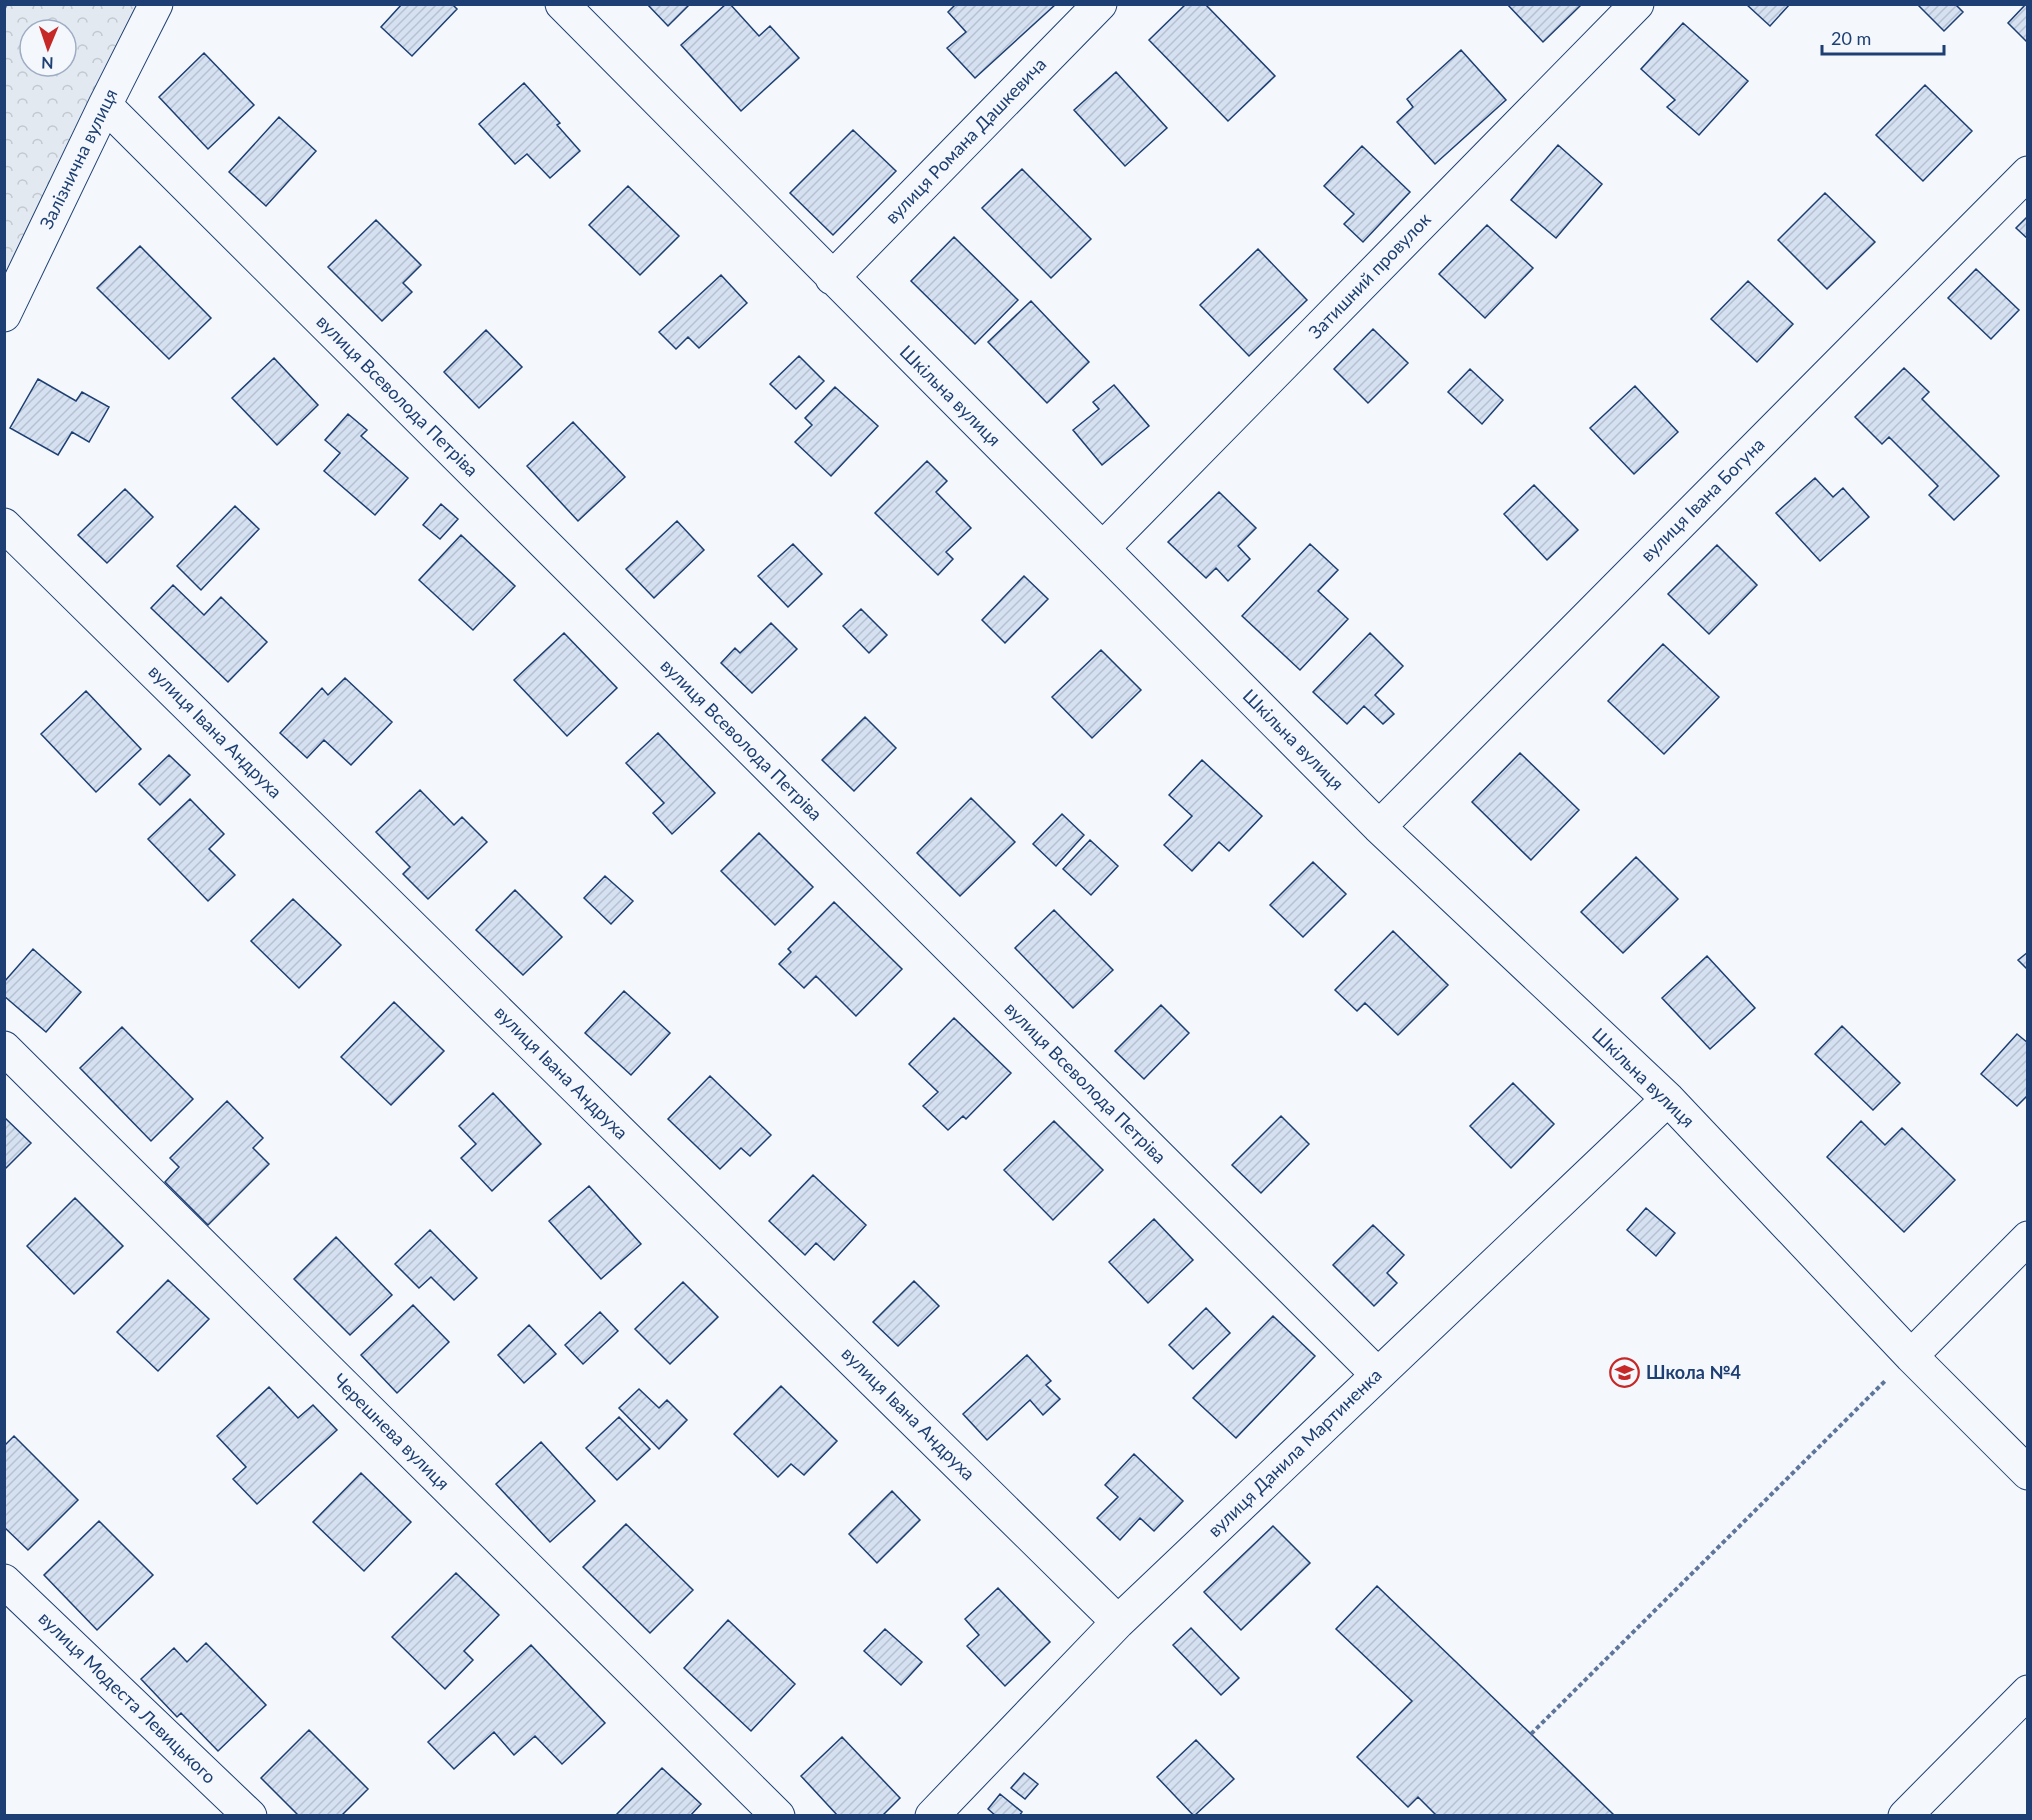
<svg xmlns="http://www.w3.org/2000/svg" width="2032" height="1820" font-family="Lato,sans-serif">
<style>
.forest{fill:url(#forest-crowns);stroke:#687fa3;stroke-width:1.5;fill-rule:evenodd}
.building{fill:url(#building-hatch);stroke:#1d3f73;stroke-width:1.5}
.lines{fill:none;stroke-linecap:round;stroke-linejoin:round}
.minor-casing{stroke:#1d3f73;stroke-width:35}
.path{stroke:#5e769c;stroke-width:4;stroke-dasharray:4.5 3;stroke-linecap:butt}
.minor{stroke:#f4f7fb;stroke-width:33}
.labels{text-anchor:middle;stroke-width:4.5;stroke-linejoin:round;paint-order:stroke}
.street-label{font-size:18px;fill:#1d3f73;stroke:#f4f7fb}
.poi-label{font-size:18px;font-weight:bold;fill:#1d3f73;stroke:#f4f7fb;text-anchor:start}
</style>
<defs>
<pattern id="forest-crowns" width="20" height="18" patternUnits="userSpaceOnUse" patternTransform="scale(1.5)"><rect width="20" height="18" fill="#e3e9f0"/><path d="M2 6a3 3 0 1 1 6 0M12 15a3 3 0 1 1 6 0" fill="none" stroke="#c2c9d1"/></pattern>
<pattern id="building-hatch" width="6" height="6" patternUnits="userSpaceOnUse" patternTransform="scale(1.5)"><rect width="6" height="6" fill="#d5e0f0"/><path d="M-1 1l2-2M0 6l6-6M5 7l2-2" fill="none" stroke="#b6c1d1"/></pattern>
</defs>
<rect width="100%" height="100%" fill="#f4f7fb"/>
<path class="forest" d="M 5,5 L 147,5 L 5,314 ZM 30,30 L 66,30 L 66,66 L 30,66 Z"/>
<path class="building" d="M 402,4 L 452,4 L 457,9 L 412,56 L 381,27 Z
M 647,4 L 690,4 L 668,26 Z
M 726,4 L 730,4 L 759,36 L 770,26 L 799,58 L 741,111 L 681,45 Z
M 956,4 L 1056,4 L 975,78 L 947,48 L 966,32 L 948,12 Z
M 1186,4 L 1205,4 L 1275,76 L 1228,121 L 1149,40 Z
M 1507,4 L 1582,4 L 1543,42 Z
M 1746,4 L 1790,4 L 1770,26 Z
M 1917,4 L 1955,4 L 1963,12 L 1944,31 Z
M 2026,4 L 2028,4 L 2028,43 L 2008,23 Z
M 1683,23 L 1748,81 L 1699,135 L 1667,107 L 1675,100 L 1641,69 Z
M 1461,50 L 1506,100 L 1435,164 L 1397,122 L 1413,107 L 1407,99 Z
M 204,53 L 254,105 L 208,149 L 159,97 Z
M 1116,72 L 1167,128 L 1125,166 L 1074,110 Z
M 524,83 L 560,123 L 557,125 L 580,151 L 550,178 L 527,154 L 515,164 L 479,124 Z
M 1925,85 L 1972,131 L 1923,181 L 1876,135 Z
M 279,117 L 316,151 L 266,206 L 229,172 Z
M 853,130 L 896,171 L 833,235 L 790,193 Z
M 1558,145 L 1602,184 L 1556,238 L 1511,200 Z
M 1362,146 L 1410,192 L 1363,242 L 1344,224 L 1354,214 L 1324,186 Z
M 1022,169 L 1091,239 L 1051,278 L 982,208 Z
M 628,186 L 679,236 L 640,275 L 589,225 Z
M 1825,193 L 1875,242 L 1827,289 L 1778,240 Z
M 2028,216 L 2028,239 L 2016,228 Z
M 376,220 L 421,265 L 403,283 L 412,292 L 382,321 L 328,267 Z
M 1487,225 L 1533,268 L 1485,318 L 1439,274 Z
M 954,237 L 1018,300 L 975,344 L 911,281 Z
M 140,246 L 211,318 L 169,359 L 97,288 Z
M 1258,249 L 1307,300 L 1249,356 L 1200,305 Z
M 1976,269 L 2019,310 L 1991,339 L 1948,298 Z
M 721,275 L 747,303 L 699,348 L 688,337 L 676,349 L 659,332 Z
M 1748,281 L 1793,324 L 1757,362 L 1711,319 Z
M 1031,301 L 1089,362 L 1047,403 L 988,342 Z
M 1373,329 L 1408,363 L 1368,403 L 1334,369 Z
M 486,330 L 522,367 L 479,408 L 444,372 Z
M 799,356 L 824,381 L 796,409 L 770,384 Z
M 274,358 L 318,405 L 277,445 L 232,398 Z
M 1904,368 L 1929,392 L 1922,399 L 1999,476 L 1954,520 L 1929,495 L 1938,486 L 1889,437 L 1882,444 L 1855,417 Z
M 1470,369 L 1503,400 L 1482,424 L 1448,392 Z
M 38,379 L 76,401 L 82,392 L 109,407 L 89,442 L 72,432 L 58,455 L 10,428 Z
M 1114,385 L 1149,426 L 1102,465 L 1073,430 L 1099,409 L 1093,402 Z
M 1635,386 L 1678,432 L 1634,474 L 1590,428 Z
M 835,387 L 878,426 L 831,476 L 795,442 L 812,425 L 805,418 Z
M 348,414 L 367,430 L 361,436 L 408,478 L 375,515 L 324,471 L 340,453 L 325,440 Z
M 573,422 L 625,477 L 578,521 L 527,466 Z
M 927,461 L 947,481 L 936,492 L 971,528 L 946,552 L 953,559 L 938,575 L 875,513 Z
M 1815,478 L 1833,497 L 1843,488 L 1869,517 L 1820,561 L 1776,513 Z
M 1534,485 L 1578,530 L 1547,560 L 1504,514 Z
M 125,489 L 153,517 L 107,563 L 78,535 Z
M 1219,492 L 1256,528 L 1238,546 L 1250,559 L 1228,581 L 1216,568 L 1206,578 L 1168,542 Z
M 441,504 L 458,519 L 440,539 L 423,525 Z
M 235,506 L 259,529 L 201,590 L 177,566 Z
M 677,521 L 704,550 L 654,598 L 626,569 Z
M 461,535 L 515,586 L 473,630 L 419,580 Z
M 793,544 L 822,574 L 788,607 L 758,576 Z
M 1310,544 L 1338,570 L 1318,591 L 1348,619 L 1300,670 L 1242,616 Z
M 1717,545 L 1757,585 L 1709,634 L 1668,594 Z
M 1024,576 L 1048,599 L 1005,643 L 982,620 Z
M 173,585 L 204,615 L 221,597 L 267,642 L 228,682 L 151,608 Z
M 861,609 L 887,635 L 869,653 L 843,626 Z
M 771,623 L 797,649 L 752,693 L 721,663 L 735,648 L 740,653 Z
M 564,633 L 617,688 L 567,736 L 514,680 Z
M 1370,633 L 1403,666 L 1375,695 L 1394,714 L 1383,724 L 1364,706 L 1347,724 L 1313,692 Z
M 1663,644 L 1719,697 L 1664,754 L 1608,701 Z
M 1101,650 L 1141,690 L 1092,738 L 1052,697 Z
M 345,678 L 392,722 L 351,765 L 324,740 L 307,758 L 280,733 L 322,688 L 328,695 Z
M 86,691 L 141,749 L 96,792 L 41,734 Z
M 865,717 L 896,748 L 854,791 L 822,760 Z
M 658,733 L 715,793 L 672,834 L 653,813 L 664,803 L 626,763 Z
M 1520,753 L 1579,810 L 1531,860 L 1472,802 Z
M 169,755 L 190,775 L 160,805 L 139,784 Z
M 1202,760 L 1262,816 L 1229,851 L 1219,842 L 1192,871 L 1164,845 L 1192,816 L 1169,795 Z
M 420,790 L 454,825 L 462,817 L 487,842 L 428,899 L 403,874 L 410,867 L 376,832 Z
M 971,798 L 1015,842 L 960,896 L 917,853 Z
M 190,799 L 224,834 L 209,849 L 235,875 L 208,901 L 148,839 Z
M 1062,814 L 1084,835 L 1056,866 L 1033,844 Z
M 759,833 L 813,887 L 775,925 L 721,871 Z
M 1090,840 L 1118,866 L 1091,895 L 1063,869 Z
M 1636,857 L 1678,899 L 1623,953 L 1581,912 Z
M 1313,862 L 1346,894 L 1303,937 L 1270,905 Z
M 605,876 L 633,901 L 611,924 L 584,898 Z
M 515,890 L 562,937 L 523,975 L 476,930 Z
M 293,899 L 341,945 L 299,988 L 251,941 Z
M 834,902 L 902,969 L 856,1016 L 816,976 L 804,988 L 779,964 L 791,952 L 788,949 Z
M 1054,910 L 1113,970 L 1073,1008 L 1015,948 Z
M 1393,931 L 1448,985 L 1398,1035 L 1365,1003 L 1357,1011 L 1335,990 Z
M 33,949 L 81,992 L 46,1032 L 4,996 L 4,982 Z
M 2028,952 L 2028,970 L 2018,960 Z
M 1707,956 L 1755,1008 L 1710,1049 L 1662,998 Z
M 624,991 L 670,1033 L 631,1075 L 585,1033 Z
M 394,1002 L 444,1051 L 391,1105 L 341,1057 Z
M 1161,1005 L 1189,1033 L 1144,1079 L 1115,1051 Z
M 954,1018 L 1011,1073 L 966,1119 L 963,1116 L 948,1130 L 923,1106 L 938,1092 L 909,1064 Z
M 1842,1026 L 1900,1083 L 1873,1110 L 1815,1054 Z
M 122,1027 L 193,1099 L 151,1141 L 80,1068 Z
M 2017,1034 L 2028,1043 L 2028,1095 L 2017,1106 L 1981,1074 Z
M 710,1076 L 771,1135 L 750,1156 L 741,1148 L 720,1169 L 668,1119 Z
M 1513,1083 L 1554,1124 L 1511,1168 L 1470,1126 Z
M 493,1093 L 541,1144 L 492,1191 L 461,1158 L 476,1144 L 459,1126 Z
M 227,1101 L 263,1138 L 253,1148 L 269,1164 L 208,1225 L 165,1182 L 179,1167 L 170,1158 Z
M 1281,1116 L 1309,1144 L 1261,1193 L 1232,1165 Z
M 4,1117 L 31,1143 L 4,1170 Z
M 1054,1121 L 1103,1170 L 1053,1220 L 1004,1170 Z
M 1861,1121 L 1885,1145 L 1902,1128 L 1955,1180 L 1904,1232 L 1827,1157 Z
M 813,1175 L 866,1225 L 834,1260 L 816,1243 L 805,1255 L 769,1221 Z
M 589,1186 L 641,1244 L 601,1279 L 549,1221 Z
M 75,1198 L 123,1246 L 74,1294 L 27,1246 Z
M 1646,1208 L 1675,1233 L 1656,1256 L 1627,1230 Z
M 1154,1219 L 1193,1260 L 1148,1303 L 1109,1262 Z
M 1373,1225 L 1404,1255 L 1387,1273 L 1397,1283 L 1374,1306 L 1333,1265 Z
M 430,1230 L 477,1278 L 454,1300 L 431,1277 L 419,1288 L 395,1264 Z
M 336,1237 L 392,1295 L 350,1335 L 294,1279 Z
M 168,1280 L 209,1319 L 158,1371 L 117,1332 Z
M 914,1281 L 939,1306 L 898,1346 L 873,1322 Z
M 683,1282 L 718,1317 L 670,1364 L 635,1329 Z
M 413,1305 L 449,1342 L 397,1393 L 361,1355 Z
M 1206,1308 L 1230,1333 L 1193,1369 L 1169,1345 Z
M 600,1312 L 618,1331 L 583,1364 L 565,1345 Z
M 1273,1316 L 1315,1356 L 1236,1438 L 1193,1398 Z
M 529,1325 L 556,1354 L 524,1383 L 498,1355 Z
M 1027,1355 L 1051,1381 L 1046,1385 L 1060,1399 L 1043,1415 L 1030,1400 L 987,1440 L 963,1414 Z
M 781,1386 L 837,1441 L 804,1475 L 791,1464 L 778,1477 L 734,1434 Z
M 269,1387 L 298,1418 L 313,1405 L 337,1430 L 257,1504 L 233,1479 L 246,1467 L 217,1436 Z
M 639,1389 L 659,1408 L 667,1400 L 687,1420 L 659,1449 L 619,1408 Z
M 619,1417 L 650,1449 L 617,1480 L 586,1448 Z
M 14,1436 L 78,1500 L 28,1550 L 4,1527 L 4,1446 Z
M 541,1442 L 595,1501 L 550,1542 L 496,1484 Z
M 1134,1454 L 1183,1501 L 1154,1531 L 1140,1518 L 1120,1540 L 1097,1518 L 1118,1497 L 1105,1485 Z
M 361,1473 L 411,1522 L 364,1571 L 313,1522 Z
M 892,1491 L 920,1520 L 877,1563 L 849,1534 Z
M 99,1521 L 153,1575 L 97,1630 L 44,1575 Z
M 626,1524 L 693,1590 L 650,1633 L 583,1567 Z
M 1273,1526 L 1310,1563 L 1241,1630 L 1204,1592 Z
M 456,1573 L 499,1615 L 464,1651 L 473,1660 L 445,1689 L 392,1637 Z
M 1377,1586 L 1531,1734 L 1615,1816 L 1437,1816 L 1418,1797 L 1408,1807 L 1357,1757 L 1412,1701 L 1336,1629 Z
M 998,1588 L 1050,1642 L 1005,1686 L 967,1646 L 979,1635 L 965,1619 Z
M 728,1620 L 795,1684 L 751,1731 L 684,1668 Z
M 1191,1628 L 1239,1678 L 1221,1695 L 1173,1645 Z
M 885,1629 L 922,1662 L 901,1685 L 864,1651 Z
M 206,1643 L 266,1705 L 218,1751 L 181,1713 L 177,1717 L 141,1679 L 174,1648 L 187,1662 Z
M 531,1645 L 605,1723 L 562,1764 L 535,1736 L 514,1755 L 494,1732 L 454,1769 L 428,1742 Z
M 309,1730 L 368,1789 L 341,1816 L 299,1816 L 261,1778 Z
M 842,1737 L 900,1798 L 882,1816 L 838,1816 L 801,1776 Z
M 1196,1740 L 1234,1779 L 1194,1816 L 1157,1777 Z
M 662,1768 L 701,1804 L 690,1816 L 615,1816 Z
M 1024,1773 L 1038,1784 L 1025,1799 L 1011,1788 Z
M 1000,1794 L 1022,1812 L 1019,1816 L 996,1816 L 988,1809 Z"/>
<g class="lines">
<defs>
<path id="minor" d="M 562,4 L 1379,827 L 1668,1099 L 1911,1356 L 2028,1473
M 105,105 L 1377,1374
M 832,278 L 1100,4
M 4,315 L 105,105 L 156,4
M 4,525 L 1118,1622
M 1103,548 L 1637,4
M 1379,827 L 2028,173
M 4,1048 L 778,1816
M 1911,1356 L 2028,1238
M 4,1581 L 250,1816
M 932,1816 L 1118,1622 L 1668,1099
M 1905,1816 L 2028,1692"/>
</defs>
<use href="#minor" class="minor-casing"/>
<path class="path" d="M 4,8 L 6,4
M 1531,1734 L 1885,1381"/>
<use href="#minor" class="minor"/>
</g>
<defs>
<symbol id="school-ring" viewBox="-11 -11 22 22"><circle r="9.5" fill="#f4f7fb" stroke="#c62828" stroke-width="1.5"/><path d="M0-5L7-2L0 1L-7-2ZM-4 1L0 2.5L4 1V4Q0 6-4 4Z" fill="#c62828"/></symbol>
</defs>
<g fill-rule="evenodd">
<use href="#school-ring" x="1608" y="1356" width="33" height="33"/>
</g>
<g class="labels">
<g class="street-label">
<text transform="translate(966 141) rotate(-46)" y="6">вулиця Романа Дашкевича</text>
<text transform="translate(79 159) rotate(-64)" y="6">Залізнична вулиця</text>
<text transform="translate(1370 276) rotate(-46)" y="6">Затишний провулок</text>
<text transform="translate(397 396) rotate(45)" y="6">вулиця Всеволода Петріва</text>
<text transform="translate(950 396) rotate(45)" y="6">Шкільна вулиця</text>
<text transform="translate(1703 500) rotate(-45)" y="6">вулиця Івана Богуна</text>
<text transform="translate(215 732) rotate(45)" y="6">вулиця Івана Андруха</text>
<text transform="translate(741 740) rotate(45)" y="6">вулиця Всеволода Петріва</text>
<text transform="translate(1293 740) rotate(45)" y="6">Шкільна вулиця</text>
<text transform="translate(561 1073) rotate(45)" y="6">вулиця Івана Андруха</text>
<text transform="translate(1643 1078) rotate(44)" y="6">Шкільна вулиця</text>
<text transform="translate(1085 1083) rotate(45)" y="6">вулиця Всеволода Петріва</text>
<text transform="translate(908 1414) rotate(45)" y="6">вулиця Івана Андруха</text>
<text transform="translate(391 1432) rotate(45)" y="6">Черешнева вулиця</text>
<text transform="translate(1295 1453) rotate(-44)" y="6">вулиця Данила Мартиненка</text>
<text transform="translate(127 1698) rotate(44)" y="6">вулиця Модеста Левицького</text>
</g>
<g class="poi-label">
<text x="1646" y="1379">Школа №4</text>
</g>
</g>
<rect width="2032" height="1820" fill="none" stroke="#1d3f73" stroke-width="12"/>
<g transform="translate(48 48) rotate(182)"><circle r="28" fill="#f4f7fb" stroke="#9eadc5" stroke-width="1.5"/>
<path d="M0-4.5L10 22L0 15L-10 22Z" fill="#c62828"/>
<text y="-9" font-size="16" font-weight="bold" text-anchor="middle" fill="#1d3f73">N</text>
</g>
<path d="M1822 45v9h122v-9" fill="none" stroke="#1d3f73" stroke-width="3"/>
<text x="1831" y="45" font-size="18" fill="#1d3f73" stroke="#f4f7fb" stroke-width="4.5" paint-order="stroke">20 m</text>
</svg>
